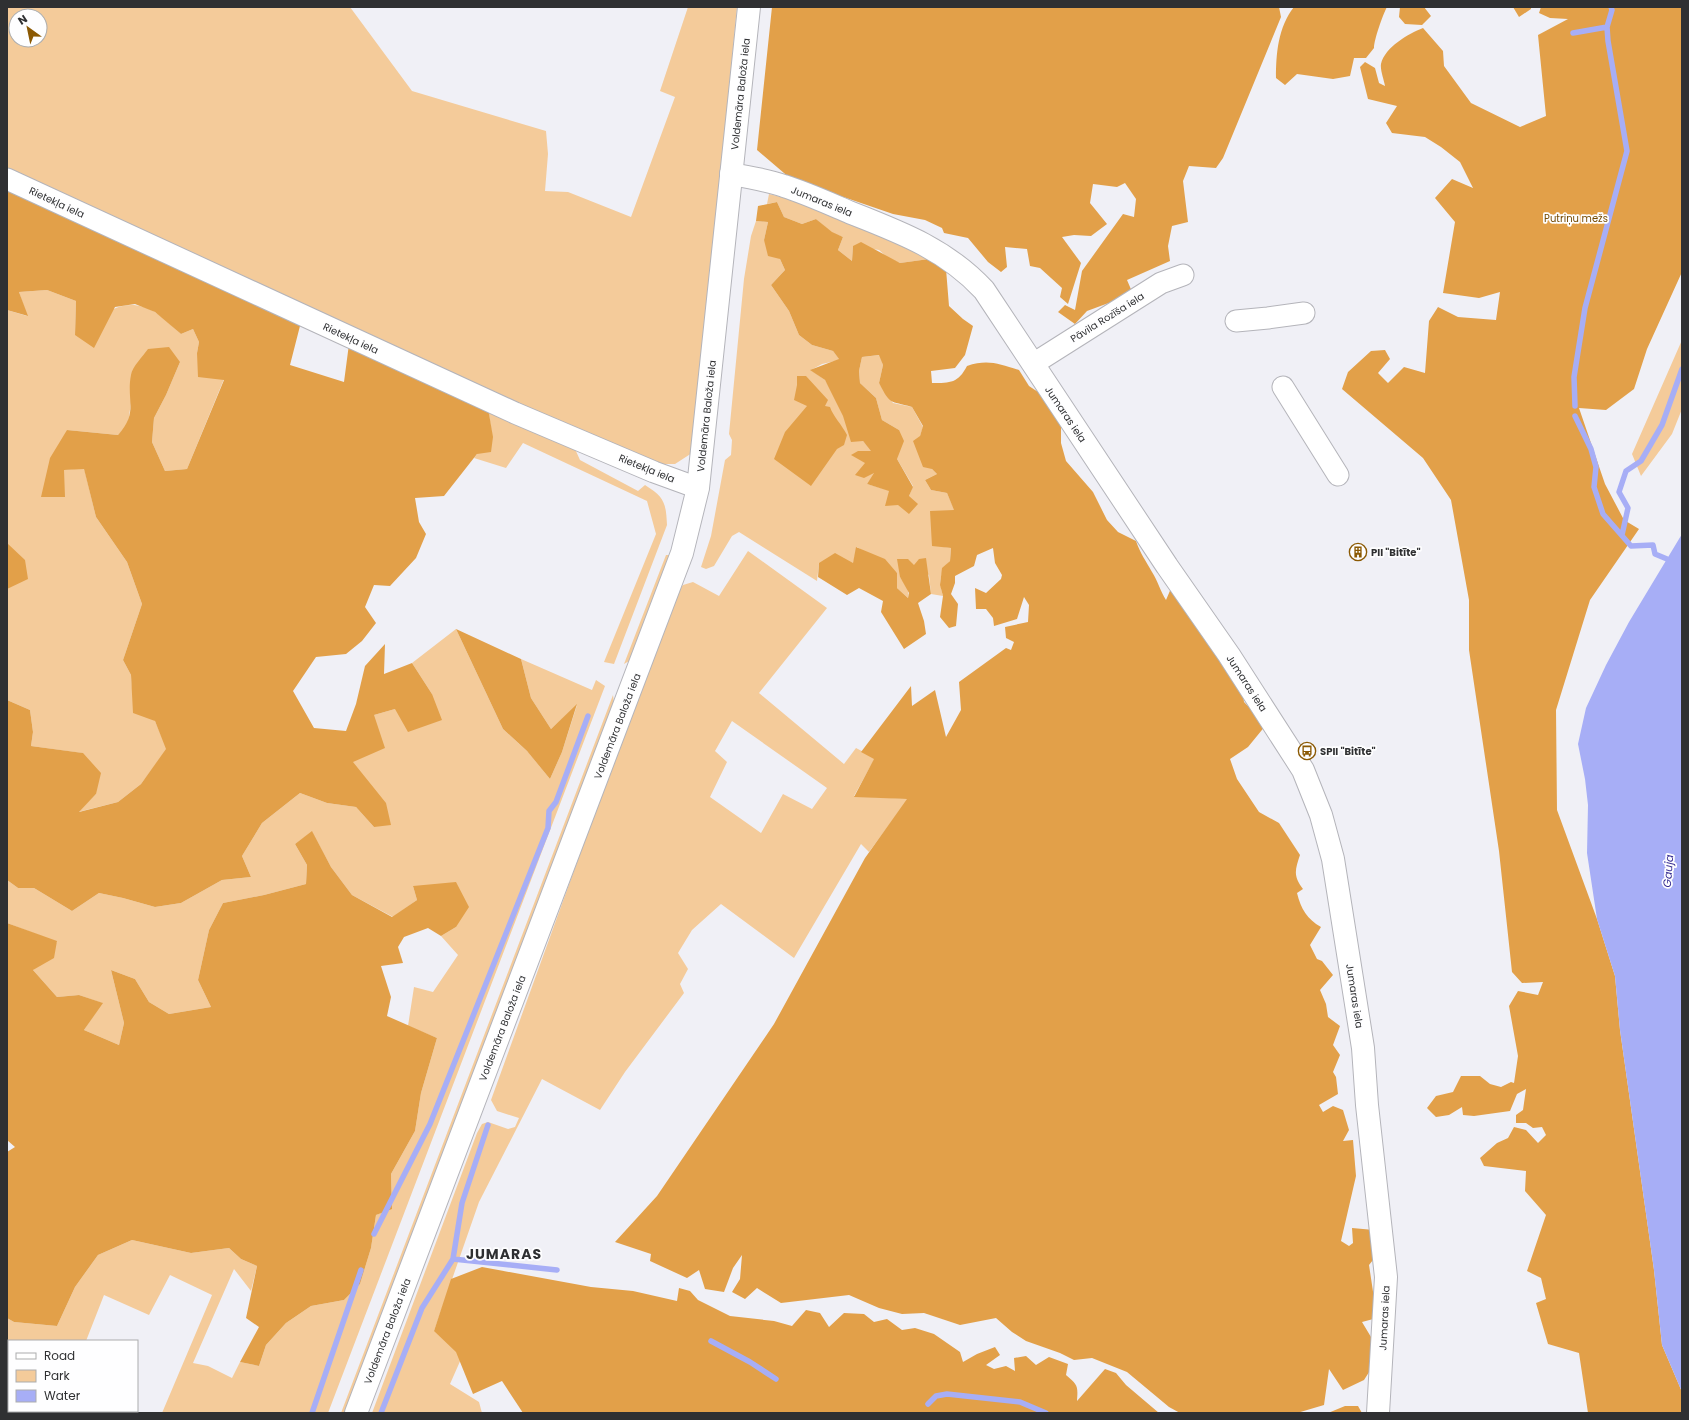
<svg xmlns="http://www.w3.org/2000/svg" width="1689" height="1420" font-family="Poppins,sans-serif">
<style>
.green{fill:#f4cb9a;fill-rule:evenodd}
.forest{fill:#e2a049}
.water{fill:#a7aef6}
.lines{fill:none;stroke-linecap:round;stroke-linejoin:round}
.stream{stroke:#a7aef6;stroke-width:5.5}
.minor-casing{stroke:#b4b4ba;stroke-width:23}
.tertiary-casing{stroke:#b4b4ba;stroke-width:24}
.secondary-casing{stroke:#b4b4ba;stroke-width:24}
.minor{stroke:#fff;stroke-width:21}
.tertiary{stroke:#fff;stroke-width:22}
.secondary{stroke:#fff;stroke-width:22}
.labels{text-anchor:middle;stroke-width:3.5;stroke-linejoin:round;paint-order:stroke}
.street-label{font-size:10px;fill:#2f3032;stroke:#fefeff}
.park-label{font-size:10px;fill:#764b04;stroke:#fefeff}
.poi-label{font-size:10px;font-weight:bold;fill:#2f3032;stroke:#fefeff;text-anchor:start}
.water-label{font-size:11px;font-style:italic;fill:#362d92;stroke:#fefeff}
.district-label{font-size:14px;font-weight:bold;letter-spacing:1px;fill:#2f3032;stroke:#fefeff}
</style>
<rect width="100%" height="100%" fill="#f0f0f6"/>
<path class="green" d="M 7,7 L 350,7 L 412,91 L 546,131 L 548,154 L 545,191 L 568,192 L 631,217 L 675,97 L 660,91 L 688,7 L 737,7 L 696,428 L 692,453 L 675,464 L 660,464 L 520,405 L 7,171 ZM 16,16 L 40,16 L 40,40 L 16,40 Z
M 769,194 L 793,200 L 897,242 L 929,259 L 900,263 L 888,258 L 879,250 L 853,246 L 852,261 L 838,250 L 843,237 L 832,233 L 816,219 L 802,224 L 784,217 L 777,202 L 767,204 Z
M 756,221 L 768,222 L 764,240 L 780,259 L 785,270 L 771,285 L 789,311 L 799,335 L 812,345 L 833,351 L 840,360 L 822,364 L 811,370 L 825,380 L 863,441 L 872,451 L 875,473 L 867,484 L 909,496 L 913,486 L 897,459 L 899,430 L 882,420 L 876,398 L 860,383 L 859,371 L 862,357 L 880,355 L 883,365 L 879,383 L 893,403 L 912,407 L 923,427 L 920,436 L 932,469 L 937,474 L 925,480 L 931,490 L 947,493 L 955,511 L 930,511 L 944,547 L 951,548 L 950,561 C 939,572 939,583 943,596 L 931,594 L 929,575 L 914,565 L 900,577 C 905,584 910,590 908,598 L 897,588 L 897,573 L 857,547 L 853,564 L 819,563 L 817,581 L 739,532 L 732,536 L 714,566 L 706,569 L 701,567 L 711,536 L 725,460 L 731,455 L 732,440 L 729,434 L 744,279 L 751,236 Z
M 47,290 L 76,301 L 75,335 C 101,317 122,293 155,312 C 164,318 173,327 181,334 L 193,329 L 199,342 L 197,353 L 224,379 L 187,469 L 165,471 L 152,442 L 154,418 L 166,395 L 180,362 L 131,402 L 128,424 L 118,435 L 67,430 L 64,470 L 84,468 L 96,517 L 127,562 L 142,604 L 123,660 L 131,675 L 132,688 L 155,721 L 167,749 L 141,784 L 118,802 L 78,812 L 96,794 L 82,753 L 31,746 L 33,732 L 30,710 L 7,700 L 7,310 L 27,316 L 19,292 Z
M 1682,340 L 1682,409 L 1672,434 L 1641,476 L 1632,454 Z
M 488,408 L 575,449 L 580,460 L 638,491 L 645,485 C 664,497 666,502 667,525 L 614,664 L 604,662 L 656,534 L 647,501 L 523,443 L 506,468 L 474,458 L 492,435 Z
M 748,551 L 827,608 L 759,693 L 844,764 L 856,748 L 875,758 L 854,796 L 908,799 L 869,852 L 861,844 L 794,958 L 721,904 L 692,930 L 678,953 L 688,969 L 680,984 L 684,993 L 625,1072 L 600,1110 L 542,1079 L 479,1202 L 434,1331 L 484,1307 L 450,1384 L 479,1402 L 482,1413 L 372,1413 L 477,1133 L 482,1124 L 488,1122 L 508,1129 L 515,1127 L 519,1118 L 497,1111 L 491,1100 L 588,832 L 679,590 L 683,585 L 693,582 L 719,596 ZM 732,721 L 827,788 L 812,809 L 783,794 L 761,833 L 710,797 L 727,762 L 715,751 Z
M 666,555 L 670,555 L 629,661 L 624,664 Z
M 456,629 L 503,729 L 528,752 L 550,779 L 562,752 L 577,705 L 551,729 L 531,698 L 521,659 L 592,690 L 596,680 L 605,686 L 328,1413 L 162,1413 L 212,1295 L 170,1275 L 149,1315 L 104,1295 L 86,1341 L 9,1341 L 9,1411 L 59,1411 L 58,1413 L 7,1413 L 7,1318 L 14,1322 L 57,1326 L 75,1287 L 98,1255 L 132,1240 L 191,1253 L 229,1248 L 241,1259 L 257,1266 L 251,1291 L 234,1269 L 193,1363 L 208,1366 L 232,1378 L 240,1362 L 259,1366 L 266,1345 L 286,1323 L 311,1306 L 344,1300 L 360,1284 L 371,1248 L 376,1215 L 392,1208 L 391,1174 L 415,1131 L 421,1093 L 437,1038 L 408,1026 L 414,987 L 433,992 L 458,955 L 441,936 L 456,927 L 413,886 L 417,900 L 393,917 L 352,895 L 331,867 L 312,832 L 295,844 L 307,865 L 306,884 L 264,895 L 223,903 L 209,930 L 198,980 L 211,1007 L 169,1014 L 149,1002 L 135,979 L 111,970 L 124,1023 L 119,1045 L 84,1030 L 102,1003 L 79,995 L 57,997 L 33,970 L 57,942 L 7,923 L 7,880 L 18,888 L 34,888 L 72,911 L 99,893 L 123,898 L 155,907 L 181,903 L 222,880 L 251,877 L 242,856 L 262,823 L 300,793 L 327,803 L 356,807 L 374,827 L 366,781 L 352,762 L 374,715 L 395,709 L 432,694 L 412,663 Z
M 613,695 L 614,703 L 346,1413 L 341,1413 Z"/>
<path class="forest" d="M 772,7 L 1279,7 L 1281,17 L 1223,158 L 1216,168 L 1189,166 L 1183,181 L 1188,222 L 1172,226 L 1168,246 L 1170,261 L 1127,280 L 1133,294 L 1087,311 L 1075,324 L 1058,312 L 1065,305 L 1075,310 L 1082,271 L 1123,214 L 1134,217 L 1136,199 L 1125,183 L 1117,187 L 1093,184 L 1090,203 L 1107,224 L 1091,236 L 1074,235 L 1062,237 L 1081,263 L 1068,304 L 1060,297 L 1062,288 L 1040,268 L 1030,266 L 1027,249 L 1005,247 L 1007,267 L 1001,272 L 988,262 L 968,238 L 944,233 L 942,228 L 925,220 L 893,214 L 791,179 L 757,150 Z
M 1294,7 L 1387,7 C 1383,14 1374,40 1374,48 L 1366,58 L 1354,58 L 1350,76 L 1333,79 L 1297,74 L 1285,85 L 1276,78 C 1276,54 1278,27 1294,7 Z
M 1400,7 L 1424,7 L 1431,16 L 1422,25 L 1405,24 L 1399,17 Z
M 1513,7 L 1531,7 L 1531,9 L 1519,17 Z
M 1541,7 L 1611,7 L 1612,10 L 1615,7 L 1682,7 L 1682,272 L 1647,349 L 1634,389 L 1606,410 L 1579,408 L 1605,484 L 1624,520 L 1639,529 L 1590,600 L 1556,710 L 1557,810 L 1597,919 L 1615,976 L 1620,1030 L 1654,1270 L 1662,1345 L 1682,1392 L 1682,1413 L 1588,1413 L 1579,1353 L 1548,1344 L 1536,1303 L 1546,1299 L 1541,1278 L 1527,1271 L 1546,1215 L 1525,1191 L 1526,1171 L 1484,1166 L 1480,1158 L 1497,1143 L 1508,1138 L 1514,1127 L 1526,1130 L 1538,1143 L 1546,1135 L 1542,1127 L 1533,1128 L 1526,1123 L 1516,1123 L 1516,1115 L 1523,1110 L 1526,1089 L 1517,1094 L 1510,1111 L 1474,1116 L 1463,1115 L 1462,1107 L 1449,1115 L 1436,1117 L 1427,1108 L 1436,1096 L 1453,1092 L 1461,1076 L 1480,1076 L 1490,1084 L 1501,1087 L 1511,1082 L 1514,1083 L 1518,1056 L 1509,1006 L 1518,991 L 1538,995 L 1543,982 L 1522,983 L 1512,972 L 1499,851 L 1469,650 L 1469,600 L 1451,500 L 1423,458 L 1342,389 L 1348,372 L 1371,351 L 1385,350 L 1390,359 L 1378,373 L 1388,383 L 1404,367 L 1425,373 L 1429,321 L 1438,307 L 1458,317 L 1496,320 L 1500,292 L 1479,298 L 1443,293 L 1455,222 L 1435,198 L 1452,179 L 1473,188 L 1460,162 L 1441,147 L 1425,137 L 1392,133 L 1386,123 L 1397,106 L 1368,99 L 1360,67 L 1365,62 L 1375,68 L 1379,83 L 1385,86 C 1384,80 1380,70 1381,64 C 1385,47 1408,34 1423,28 L 1443,51 L 1444,66 L 1471,103 L 1520,127 L 1546,116 L 1538,35 L 1568,19 L 1550,18 L 1539,13 Z
M 7,186 L 301,322 L 290,365 L 344,382 L 349,344 L 488,408 L 493,437 L 491,452 L 477,454 L 444,496 L 415,498 L 419,522 L 426,534 L 416,558 L 390,586 L 374,585 L 365,607 L 376,623 L 362,641 L 346,654 L 316,657 L 293,691 L 314,728 L 346,731 L 356,704 L 365,666 L 385,644 L 384,674 L 412,663 L 432,694 L 442,720 L 408,732 L 395,709 L 374,715 L 385,748 L 353,762 L 386,803 L 391,825 L 374,827 L 356,807 L 327,803 L 300,793 L 262,823 L 242,856 L 251,877 L 222,880 L 181,903 L 155,907 L 123,898 L 99,893 L 72,911 L 34,888 L 18,888 L 7,880 L 7,700 L 30,710 L 33,732 L 31,746 L 83,753 L 101,773 L 96,794 L 79,812 L 118,802 L 141,784 L 166,749 L 155,721 L 133,713 L 131,675 L 123,660 L 142,604 L 127,562 L 96,517 L 84,469 L 64,470 L 65,497 L 41,497 L 50,458 L 67,430 L 118,435 C 139,412 126,400 131,375 C 132,367 143,356 148,349 L 169,347 L 180,362 L 166,395 L 154,418 L 152,442 L 165,471 L 187,469 L 224,380 L 198,377 L 197,353 L 199,342 L 193,329 L 181,334 L 155,312 L 135,304 L 115,307 L 94,348 L 75,335 L 76,301 L 47,290 L 19,292 L 28,316 L 7,310 Z
M 777,202 L 784,217 L 802,224 L 816,219 L 832,232 L 843,237 L 838,250 L 852,261 L 853,246 L 861,242 L 900,263 L 929,259 L 946,269 L 949,306 L 963,319 L 973,326 L 965,355 L 955,368 L 931,371 L 932,383 C 951,383 958,383 967,366 C 988,359 999,364 1019,370 L 1029,386 L 1047,398 L 1061,426 L 1061,443 L 1066,461 L 1093,492 L 1107,520 L 1118,532 L 1136,541 C 1140,553 1146,561 1152,572 C 1158,581 1160,591 1166,600 L 1172,586 L 1242,688 L 1244,702 L 1266,725 L 1248,747 L 1230,759 L 1237,779 L 1259,812 L 1279,823 L 1300,855 C 1295,870 1293,876 1303,889 L 1297,893 C 1301,909 1307,919 1321,927 L 1310,945 L 1317,959 L 1322,961 L 1333,975 L 1320,990 L 1326,1004 L 1328,1017 L 1340,1026 L 1333,1045 L 1340,1055 L 1333,1072 L 1336,1077 L 1338,1094 L 1319,1105 L 1323,1112 L 1333,1106 L 1343,1110 L 1349,1130 L 1343,1141 L 1353,1140 L 1356,1176 L 1341,1241 L 1349,1246 L 1353,1243 L 1352,1228 L 1374,1230 L 1377,1255 L 1369,1265 L 1377,1318 L 1362,1322 L 1374,1342 L 1371,1369 L 1364,1380 L 1343,1390 L 1329,1369 L 1324,1405 L 1297,1413 L 1180,1413 L 1169,1407 L 1127,1372 L 1092,1358 L 1074,1360 L 1060,1353 L 1026,1341 L 1012,1332 L 996,1318 L 960,1325 L 924,1313 L 902,1314 L 879,1308 L 849,1295 L 781,1303 L 757,1288 L 745,1299 L 732,1292 L 740,1279 L 742,1255 L 733,1268 L 724,1292 L 705,1289 L 699,1270 L 687,1278 L 650,1261 L 651,1254 L 615,1242 L 657,1196 L 774,1024 L 865,858 L 907,799 L 854,797 L 874,759 L 861,752 L 911,686 L 912,706 L 935,690 L 946,737 L 961,710 L 959,682 L 1006,648 L 1011,650 L 1014,642 L 1006,638 L 1005,627 L 1028,622 L 1029,605 L 1024,597 L 1017,619 L 994,626 L 993,618 L 986,609 L 976,609 L 975,588 L 986,593 L 1001,579 L 1002,575 L 995,563 L 993,548 L 977,555 L 974,566 L 955,576 L 955,583 L 951,594 L 958,604 L 956,626 L 949,628 L 940,617 L 943,596 L 940,585 L 942,568 L 950,561 L 951,548 L 932,546 L 930,511 L 954,510 L 947,493 L 931,490 L 925,480 L 937,474 L 932,469 L 923,467 L 913,441 L 920,436 L 923,426 L 912,407 C 889,400 891,406 879,383 L 883,365 L 879,355 L 862,357 L 859,371 L 860,383 L 876,398 L 882,420 L 899,430 L 904,441 L 897,459 L 913,487 L 909,496 L 918,504 L 909,514 L 898,505 L 885,506 L 889,491 L 867,484 L 874,473 L 864,478 L 855,475 L 865,463 L 851,455 L 858,451 L 871,451 L 863,441 L 851,442 L 843,416 L 825,380 L 810,370 L 839,359 L 833,351 L 812,345 L 799,335 L 789,311 L 771,285 L 785,270 L 780,259 L 768,256 L 764,240 L 768,222 L 756,221 L 758,206 Z
M 797,376 L 806,376 L 828,400 L 825,406 L 830,407 C 833,416 842,425 847,435 L 844,445 L 837,449 L 811,486 L 774,459 L 785,432 L 807,406 L 794,400 L 797,385 Z
M 7,543 L 25,560 L 28,579 L 7,589 Z
M 856,547 L 885,559 L 897,573 L 897,588 L 908,598 L 909,593 L 900,577 L 897,559 L 908,559 L 914,565 L 919,559 L 926,558 L 931,594 L 918,603 L 924,621 L 926,634 L 904,649 L 881,612 L 883,601 L 859,588 L 847,595 L 818,577 L 819,563 L 835,553 L 853,563 Z
M 456,629 L 521,659 L 531,698 L 551,729 L 577,704 L 562,752 L 550,779 L 527,751 L 503,729 Z
M 312,831 L 331,867 L 352,895 L 392,917 L 417,900 L 413,886 L 456,882 L 469,907 L 456,927 L 441,936 L 428,928 L 404,937 L 398,947 L 403,963 L 381,966 L 391,997 L 387,1016 L 437,1038 L 421,1093 L 415,1131 L 391,1174 L 392,1209 L 376,1215 L 371,1248 L 360,1284 L 344,1300 L 311,1306 L 286,1323 L 266,1345 L 259,1366 L 240,1362 L 259,1327 L 246,1318 L 257,1266 L 241,1259 L 229,1248 L 191,1253 L 132,1240 L 98,1255 L 75,1287 L 57,1326 L 14,1322 L 7,1318 L 7,1152 L 15,1147 L 7,1140 L 7,923 L 57,941 L 54,958 L 33,970 L 57,997 L 79,995 L 103,1003 L 84,1030 L 119,1045 L 124,1023 L 111,970 L 135,979 L 149,1002 L 169,1014 L 211,1007 L 198,980 L 209,930 L 223,903 L 264,895 L 306,884 L 307,865 L 295,844 Z
M 482,1267 L 591,1287 L 633,1291 L 677,1301 L 679,1288 L 690,1291 L 698,1300 L 730,1316 L 774,1321 L 792,1326 L 806,1310 L 820,1313 L 829,1327 L 844,1313 L 864,1314 L 874,1322 L 887,1319 L 902,1330 L 915,1328 L 934,1334 L 960,1352 L 963,1362 L 977,1354 L 995,1347 L 1000,1355 L 986,1365 L 994,1369 L 1006,1366 L 1015,1371 L 1014,1358 L 1026,1356 L 1036,1365 L 1049,1357 L 1068,1364 L 1066,1375 C 1078,1385 1078,1386 1077,1401 L 1105,1369 L 1116,1373 L 1126,1385 L 1159,1413 L 523,1413 L 502,1381 L 473,1394 L 456,1352 L 434,1331 L 451,1279 Z
M 1345,1406 L 1358,1406 L 1362,1413 L 1328,1413 Z"/>
<path class="water" d="M 1682,534 L 1682,1392 L 1662,1345 L 1654,1270 L 1620,1030 L 1615,976 L 1597,919 L 1587,853 L 1588,805 L 1585,779 L 1578,744 L 1586,708 L 1606,665 L 1629,622 Z"/>
<g class="lines">
<path class="stream" d="M 1573,33 L 1607,27
M 1575,406 L 1574,377 L 1585,308 L 1627,151 L 1608,41 L 1607,27 L 1612,10 L 1611,7
M 1575,416 L 1591,449 L 1596,467 L 1594,487 L 1603,514 L 1631,546 L 1653,545 L 1655,554 L 1667,559
M 1622,535 L 1628,508 L 1619,492 L 1626,471 L 1641,461 L 1662,425 L 1682,369
M 374,1234 L 430,1124 L 548,828 L 549,811 L 556,802 L 588,716
M 453,1259 L 557,1270
M 711,1341 L 750,1362 L 776,1379
M 928,1404 L 936,1396 L 947,1394 L 1020,1402 L 1046,1413
M 312,1413 L 361,1270
M 381,1413 L 422,1308 L 453,1259 L 462,1203 L 488,1125"/>
<defs>
<path id="minor" d="M 7,179 L 515,413 L 654,472 L 698,488
M 1236,321 L 1268,318 L 1304,313
M 1033,364 L 1161,283 L 1183,275
M 1283,387 L 1338,475"/>
<path id="tertiary" d="M 731,174 C 749,177 767,180 784,186 C 806,193 828,203 849,212 C 900,232 946,249 984,290 L 1167,566 L 1229,655 L 1303,770 L 1321,815 L 1333,859 L 1363,1048 L 1367,1105 L 1386,1277 L 1378,1413"/>
<path id="secondary" d="M 356,1413 L 682,553 L 698,488 L 749,7"/>
</defs>
<use href="#minor" class="minor-casing"/>
<use href="#tertiary" class="tertiary-casing"/>
<use href="#secondary" class="secondary-casing"/>
<use href="#minor" class="minor"/>
<use href="#tertiary" class="tertiary"/>
<use href="#secondary" class="secondary"/>
</g>
<defs>
<symbol id="building-ring" viewBox="-11 -11 22 22"><circle r="9.5" fill="#fefeff" stroke="#8b5903" stroke-width="1.5"/><path d="M-4-6H4V6H1V3H-1V6H-4ZM-2.5-4.3h1.7v1.8h-1.7ZM.8-4.3h1.7v1.8H.8ZM-2.5-1h1.7V.8h-1.7ZM.8-1h1.7V.8H.8Z" fill="#8b5903"/></symbol>
<symbol id="bus-ring" viewBox="-11 -11 22 22"><circle r="9.5" fill="#fefeff" stroke="#8b5903" stroke-width="1.5"/><path d="M-5-6H5V4H4V6H2V4H-2V6H-4V4H-5ZM-3.5-4V0h7V-4ZM-3.5 1.2v1.5H-2V1.2ZM2 1.2v1.5H3.5V1.2Z" fill="#8b5903"/></symbol>
</defs>
<g fill-rule="evenodd">
<use href="#building-ring" x="1348" y="542" width="20" height="20"/>
<use href="#bus-ring" x="1297" y="741" width="20" height="20"/>
</g>
<g class="labels">
<g class="street-label">
<text transform="translate(740 94) rotate(-84)" y="4">Voldemāra Baloža iela</text>
<text transform="translate(822 201) rotate(22)" y="4">Jumaras iela</text>
<text transform="translate(57 202) rotate(25)" y="4">Rietekļa iela</text>
<text transform="translate(1107 317) rotate(-32)" y="4">Pāvila Rozīša iela</text>
<text transform="translate(351 338) rotate(25)" y="4">Rietekļa iela</text>
<text transform="translate(1066 414) rotate(56)" y="4">Jumaras iela</text>
<text transform="translate(706 416) rotate(-84)" y="4">Voldemāra Baloža iela</text>
<text transform="translate(647 468) rotate(22)" y="4">Rietekļa iela</text>
<text transform="translate(1247 683) rotate(57)" y="4">Jumaras iela</text>
<text transform="translate(617 726) rotate(-69)" y="4">Voldemāra Baloža iela</text>
<text transform="translate(1355 996) rotate(81)" y="4">Jumaras iela</text>
<text transform="translate(502 1028) rotate(-69)" y="4">Voldemāra Baloža iela</text>
<text transform="translate(1384 1318) rotate(-87)" y="4">Jumaras iela</text>
<text transform="translate(387 1331) rotate(-69)" y="4">Voldemāra Baloža iela</text>
</g>
<g class="park-label">
<text x="1576" y="222">Putriņu mežs</text>
</g>
<g class="poi-label">
<text x="1371" y="556">PII "Bitīte"</text>
<text x="1320" y="755">SPII "Bitīte"</text>
</g>
<g class="water-label">
<text transform="translate(1668 871) rotate(-86)" y="4">Gauja</text>
</g>
<g class="district-label">
<text x="504" y="1259">JUMARAS</text>
</g>
</g>
<rect width="1689" height="1420" fill="none" stroke="#2f3032" stroke-width="16"/>
<rect x="8" y="1340" width="130" height="72" fill="#fefeff" stroke="#abacad"/>
<rect x="16" y="1353" width="20" height="6" fill="#ffffff" stroke="#abacad"/>
<text x="44" y="1360" font-size="12" fill="#2f3032">Road</text>
<rect x="16" y="1370" width="20" height="12" fill="#f4cb9a" stroke="#abacad"/>
<text x="44" y="1380" font-size="12" fill="#2f3032">Park</text>
<rect x="16" y="1390" width="20" height="12" fill="#a7aef6" stroke="#abacad"/>
<text x="44" y="1400" font-size="12" fill="#2f3032">Water</text>
<g transform="translate(28 28) rotate(327)"><circle r="19" fill="#fefeff" stroke="#abacad"/>
<path d="M0-3L7 15L0 10L-7 15Z" fill="#8b5903"/>
<text y="-6" font-size="11" font-weight="bold" text-anchor="middle" fill="#2f3032">N</text>
</g>
</svg>
